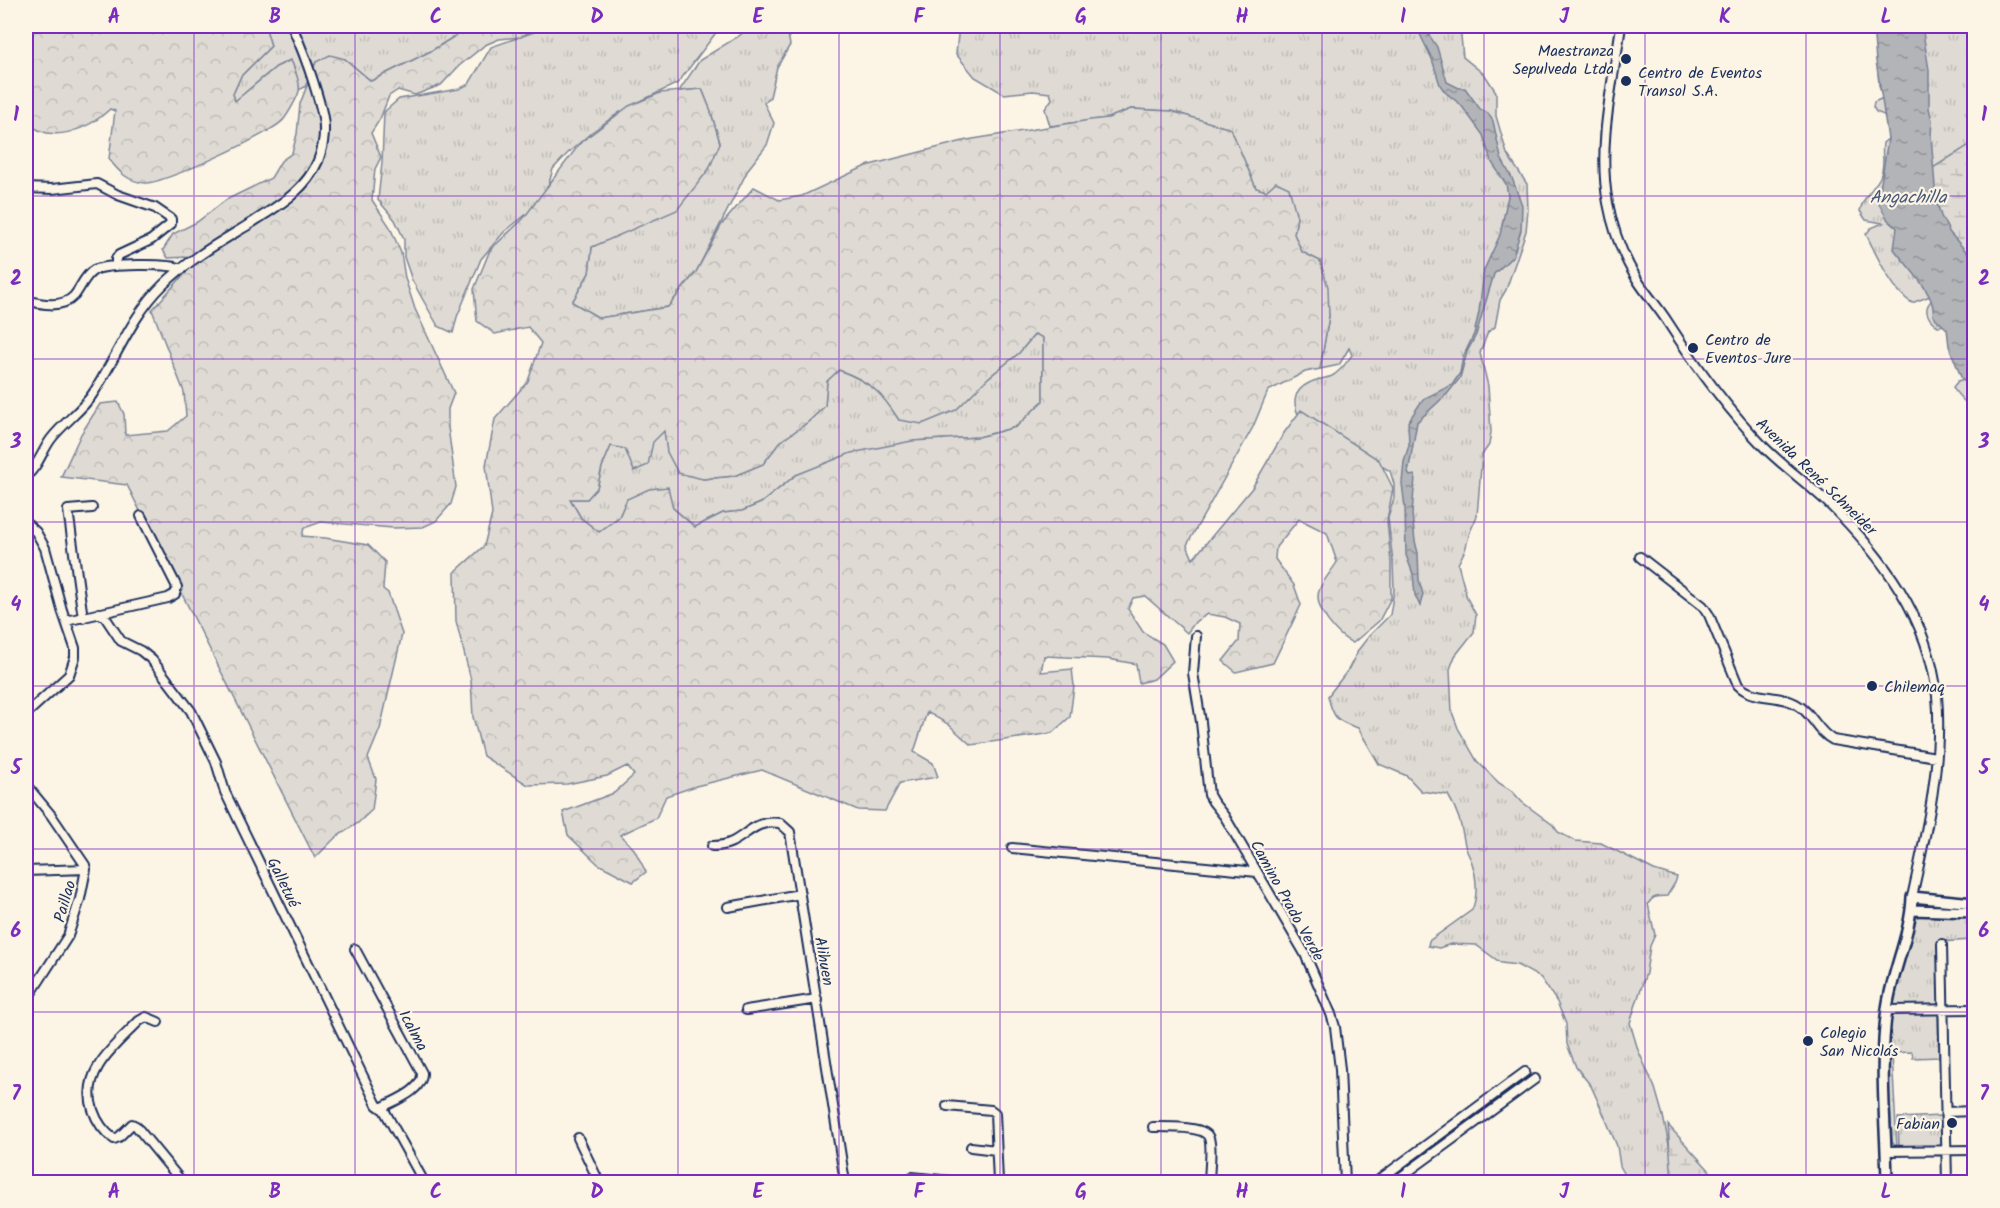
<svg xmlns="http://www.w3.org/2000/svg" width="2000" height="1208" font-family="Kalam,sans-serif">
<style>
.grass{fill:url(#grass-tufts);stroke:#7d8599;stroke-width:1.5}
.forest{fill:url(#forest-crowns);stroke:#7d8599;stroke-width:1.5;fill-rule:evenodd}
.wetland{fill:url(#wetland-marsh);stroke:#7d8599;stroke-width:1.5}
.water{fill:url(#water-ripples);stroke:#767f94;stroke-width:1.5}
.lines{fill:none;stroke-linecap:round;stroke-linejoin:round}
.minor-casing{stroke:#1b2f5e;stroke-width:12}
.major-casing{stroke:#1b2f5e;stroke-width:14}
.minor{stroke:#fcf5e5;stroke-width:8}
.major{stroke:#fcf5e5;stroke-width:9}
.grid{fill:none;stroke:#7b2cbf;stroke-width:1.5;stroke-opacity:0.55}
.poi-dot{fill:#1b2f5e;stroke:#fcf5e5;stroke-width:2}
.labels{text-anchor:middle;stroke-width:4.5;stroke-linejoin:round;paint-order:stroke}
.poi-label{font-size:16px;fill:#1b2f5e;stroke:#fcf5e5;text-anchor:start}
.street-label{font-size:16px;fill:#1b2f5e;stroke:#fcf5e5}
.water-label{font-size:18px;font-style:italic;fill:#485779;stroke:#fcf5e5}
.neatline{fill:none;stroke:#7b2cbf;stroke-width:2}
.grid-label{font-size:20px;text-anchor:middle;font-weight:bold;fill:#7b2cbf}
</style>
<defs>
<pattern id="grass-tufts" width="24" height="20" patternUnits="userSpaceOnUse" patternTransform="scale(1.5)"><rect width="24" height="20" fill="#dfdbd4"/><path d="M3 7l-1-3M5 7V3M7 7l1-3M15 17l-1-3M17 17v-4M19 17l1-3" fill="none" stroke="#bfbcb8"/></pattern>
<pattern id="forest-crowns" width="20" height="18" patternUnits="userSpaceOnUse" patternTransform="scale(1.5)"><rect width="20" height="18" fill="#dfdbd4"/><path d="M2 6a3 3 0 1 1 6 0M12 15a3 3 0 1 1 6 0" fill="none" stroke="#bfbcb8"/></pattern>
<pattern id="wetland-marsh" width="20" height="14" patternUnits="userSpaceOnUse" patternTransform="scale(1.5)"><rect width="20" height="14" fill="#dfdbd4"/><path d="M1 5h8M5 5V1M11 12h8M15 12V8" fill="none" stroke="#bfbcb8"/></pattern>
<pattern id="water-ripples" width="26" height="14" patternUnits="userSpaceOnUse" patternTransform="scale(1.5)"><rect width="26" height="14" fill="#b2b4b8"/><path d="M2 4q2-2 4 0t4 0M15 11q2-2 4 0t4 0" fill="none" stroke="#909399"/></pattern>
</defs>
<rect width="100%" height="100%" fill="#fcf5e5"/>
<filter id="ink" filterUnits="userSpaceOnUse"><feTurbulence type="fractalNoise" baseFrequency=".0167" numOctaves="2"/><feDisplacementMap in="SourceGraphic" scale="12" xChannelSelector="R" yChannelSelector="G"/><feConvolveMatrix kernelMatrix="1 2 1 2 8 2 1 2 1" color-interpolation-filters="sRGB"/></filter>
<g filter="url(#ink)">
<path class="grass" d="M 265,26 L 471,26 L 431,51 L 371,81 L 345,59 L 316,62 L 305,87 L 299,90 L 295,69 L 290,60 L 276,67 L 235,101 L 233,94 L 241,76 L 271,46 Z
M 544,26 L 721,26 L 678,83 L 643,100 L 629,112 L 620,112 L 592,132 L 567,154 L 553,169 L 547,190 L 533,209 L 504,232 L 481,259 L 457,317 L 453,333 L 438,326 L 423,300 L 412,280 L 404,257 L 404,239 L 395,220 L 378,200 L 382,163 L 384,112 L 399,99 L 459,89 L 469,84 L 491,47 L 534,32 Z
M 751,26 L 783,26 L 788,34 L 790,45 L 777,67 L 770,97 L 764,103 L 774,123 L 767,145 L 749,168 L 696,272 L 668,307 L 599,318 L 572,302 L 589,273 L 592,247 L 618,234 L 720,143 L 710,109 L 702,89 L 679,91 L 700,60 L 739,36 Z
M 959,26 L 1460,26 L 1463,57 L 1485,75 L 1496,92 L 1496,116 L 1507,154 L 1527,184 L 1528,210 L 1526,231 L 1506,290 L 1500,300 L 1495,327 L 1488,332 L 1480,353 L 1488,386 L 1491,432 L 1489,445 L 1482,455 L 1477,516 L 1470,532 L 1465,550 L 1458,564 L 1467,598 L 1476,615 L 1474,632 L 1455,656 L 1450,669 L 1452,712 L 1458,728 L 1477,761 L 1499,783 L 1512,791 L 1522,802 L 1553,825 L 1558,832 L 1575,841 L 1601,843 L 1654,870 L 1677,877 L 1675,883 L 1667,896 C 1658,897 1653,895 1648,904 L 1655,935 L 1650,946 L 1646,973 L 1630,1023 L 1638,1050 L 1655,1088 L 1663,1116 L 1670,1150 L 1682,1162 L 1712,1182 L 1626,1182 L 1624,1173 L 1620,1166 L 1617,1146 L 1601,1108 L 1591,1086 L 1576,1067 L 1567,1044 L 1566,1024 L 1557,1002 L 1541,978 L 1517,965 L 1501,963 L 1476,945 L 1451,944 L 1439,948 L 1428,946 L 1429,941 L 1472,910 C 1478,896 1477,878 1472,863 C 1470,857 1466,851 1465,845 C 1461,825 1459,813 1448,795 L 1421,791 L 1407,776 L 1379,764 L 1358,728 C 1336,721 1333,718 1328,696 L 1348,670 L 1359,649 L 1369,636 L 1390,615 L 1394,590 L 1393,563 L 1388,518 L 1394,498 L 1394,484 L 1390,471 L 1301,419 C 1292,406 1292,391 1309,383 C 1316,379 1325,379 1332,376 C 1341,371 1346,363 1352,355 L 1349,348 L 1339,365 L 1320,369 L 1329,316 L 1320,261 L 1302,252 L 1294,234 L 1297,217 L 1266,191 L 1256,188 L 1231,129 L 1171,111 L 1131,109 L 1108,118 L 1050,126 L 1045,109 L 1052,99 L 1050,93 L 1033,91 L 1004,94 L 975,77 L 956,54 Z
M 1875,26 L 1974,26 L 1974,413 C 1969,403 1958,398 1953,387 L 1958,381 L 1968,377 L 1947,325 L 1938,326 C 1928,320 1922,309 1932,300 L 1930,296 L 1912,303 C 1892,291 1876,254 1866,234 L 1871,228 L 1883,223 L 1866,220 L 1860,211 C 1863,196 1874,189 1880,177 C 1886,163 1881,156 1883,143 L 1893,135 L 1884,115 L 1876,112 L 1873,107 L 1874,102 L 1883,98 L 1879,85 Z
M 1036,333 L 1043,337 L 1043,401 L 1016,427 L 979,437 L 912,441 L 796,475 L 761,503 L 742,511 L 723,513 L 695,527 L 673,508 L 627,499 L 619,517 L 599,532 L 581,518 L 570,499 L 587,499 L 597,488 L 602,467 L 611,446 C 634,450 649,446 665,430 L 667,452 L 703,479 L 734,476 L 763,464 L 780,442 L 808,422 L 825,406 L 827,381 L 839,370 C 871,383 881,391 899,420 L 989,377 L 1019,353 Z
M 1919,916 L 1974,917 L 1974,938 L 1972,940 L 1940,942 L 1939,1003 L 1936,1006 L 1895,1007 L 1893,1004 L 1896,980 L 1914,920 Z
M 1935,1011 L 1938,1014 L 1939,1057 L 1913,1058 L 1912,1052 L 1887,1053 L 1889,1015 L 1894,1012 Z
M 1887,1054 L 1892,1054 L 1897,1148 L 1892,1142 Z
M 1941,1116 L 1942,1146 L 1899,1148 L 1898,1118 Z"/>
<path class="forest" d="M 26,26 L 265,26 L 271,46 L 241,76 L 233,94 L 235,101 L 276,67 L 291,60 C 294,68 301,82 299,91 C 298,97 288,114 284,119 C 274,133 163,184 146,183 C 128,182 119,172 109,159 L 115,111 L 110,109 C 89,129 49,147 26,120 Z
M 471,26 L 539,26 L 521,37 L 499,39 L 485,45 L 459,66 L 441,85 L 415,95 L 398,90 L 389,96 L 380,119 L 371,133 L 381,157 L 375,169 L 372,200 L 390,227 L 401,253 L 405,278 L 415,309 L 454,393 L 448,409 L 448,427 L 456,487 L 451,504 L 436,521 L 423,527 L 393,528 L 321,522 L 304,528 L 302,536 L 325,538 L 368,545 L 385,562 L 383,589 L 388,593 L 402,634 L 380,729 L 368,758 L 376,779 L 372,810 L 358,823 L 335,838 L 315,858 L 127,485 L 61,477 L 81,434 L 100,404 L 118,402 L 124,414 L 125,435 L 168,431 L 186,416 L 184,392 L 152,310 L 196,261 L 187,257 L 168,258 L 163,250 L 173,234 L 197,222 L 226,200 L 271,178 L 281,161 L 292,153 L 297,134 L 300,104 L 316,62 L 330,55 L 345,59 L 371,81 L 431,51 Z
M 702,89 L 710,109 L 720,143 L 709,169 L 677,210 L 592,247 L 589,273 L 572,302 L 599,318 L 668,307 L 696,272 L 722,224 L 754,187 L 779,200 L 802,196 L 866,166 L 967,140 L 1090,120 L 1108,118 L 1131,109 L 1171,111 L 1231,129 L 1256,188 L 1266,191 L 1276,182 L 1289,188 L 1297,217 L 1294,234 L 1302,252 L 1320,261 L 1328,287 L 1329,316 L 1320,369 L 1305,372 L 1268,391 L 1253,427 L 1187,545 L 1193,559 L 1252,488 L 1284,433 L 1301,410 L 1379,460 L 1393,488 L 1387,520 L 1391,563 L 1391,598 L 1379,621 L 1353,643 C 1338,637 1313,608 1319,591 C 1322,581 1332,571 1337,562 L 1327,533 L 1299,519 L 1276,547 L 1275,559 L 1294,585 L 1301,605 L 1273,663 L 1236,672 L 1223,661 L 1239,641 L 1240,624 L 1225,617 L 1207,614 L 1196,621 L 1187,633 L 1145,596 L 1133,598 L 1128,609 L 1143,632 L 1163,644 L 1173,661 L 1154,679 L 1139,683 L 1136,664 L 1108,659 L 1044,656 L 1041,672 L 1072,669 L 1074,686 L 1070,717 L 1052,733 L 971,745 L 948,724 L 927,712 L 914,752 L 933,763 L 938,777 L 900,783 L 885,811 L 858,810 L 762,770 L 696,786 L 666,796 L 656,818 L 620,835 L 634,849 L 646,872 L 633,882 L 598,864 L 568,835 L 563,812 L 614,793 L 634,775 L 627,766 L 607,776 L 567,784 L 528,785 L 483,756 L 473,717 L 471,680 L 456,621 L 455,572 L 484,546 L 492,514 L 486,465 L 495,419 L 528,381 L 541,343 L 528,327 L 495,334 L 477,321 L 474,289 L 490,250 L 523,219 L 581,142 L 629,106 L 660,93 ZM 1035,334 L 1043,338 L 1043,401 L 1016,427 L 979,437 L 912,441 L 851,453 L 796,475 L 761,503 L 742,511 L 723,513 L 695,527 L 673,508 L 668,487 L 649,489 L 627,499 L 619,517 L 599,532 L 581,518 L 570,499 L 587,499 L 597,488 L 602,467 L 611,446 L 625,449 L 634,471 L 648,465 L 653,442 L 664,431 L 667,452 L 678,473 L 703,479 L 734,476 L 763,464 L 780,442 L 808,422 L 825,406 L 827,381 L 839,370 C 871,382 881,392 899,420 L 922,424 L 956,410 L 989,377 L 1019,353 Z"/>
<path class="wetland" d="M 1974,142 L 1974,306 L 1920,176 Z
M 1668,1125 L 1720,1182 L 1672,1182 Z"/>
<path class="water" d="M 1416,26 L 1423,26 L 1437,47 L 1447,82 L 1459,88 L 1465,88 L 1480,109 L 1488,113 L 1493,121 L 1501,158 L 1512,178 L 1522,205 L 1521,230 L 1513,256 L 1494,274 L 1476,335 L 1467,352 L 1460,378 L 1448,393 L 1417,422 L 1408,473 L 1410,476 L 1414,475 L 1415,477 L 1412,514 L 1415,541 L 1418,553 L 1419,580 L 1423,594 L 1420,606 L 1415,595 L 1413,574 L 1406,555 L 1405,508 L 1402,483 L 1404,462 L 1409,445 L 1408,422 L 1423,399 L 1452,385 L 1460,373 L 1463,357 L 1474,334 L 1479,312 L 1484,270 L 1500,235 L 1508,196 L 1506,184 L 1491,161 L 1483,135 L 1461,105 L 1445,92 L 1440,85 L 1432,59 Z
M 1873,26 L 1922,26 L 1929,70 L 1929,108 L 1932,120 L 1931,136 L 1936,199 L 1941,216 L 1950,233 L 1972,258 L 1970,270 L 1974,280 L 1974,415 L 1972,392 L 1961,377 L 1949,346 L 1947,329 L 1933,316 C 1937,294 1907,267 1894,249 L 1897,228 L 1888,220 L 1878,202 L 1888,139 L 1876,61 Z"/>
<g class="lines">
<defs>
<path id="minor" d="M 1621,26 C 1613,83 1597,145 1608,203 C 1613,230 1623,257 1638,281 C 1647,295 1658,307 1667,321 C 1696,366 1726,408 1764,447 C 1784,467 1807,483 1827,502 C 1882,555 1929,618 1937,696 C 1943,761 1926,834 1912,897
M 26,188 L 52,189 L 97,184 L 118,195 L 155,208 L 171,219 L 171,224 L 151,240 L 119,255 L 116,259 L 116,266
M 26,300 C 40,304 62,309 74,296 C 81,288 84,276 94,270 C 107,264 170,263 182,269
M 26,476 C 38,467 42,451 51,439 C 64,422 83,410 94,392 C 117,356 133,314 163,285 C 189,259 222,241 253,222 C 279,205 305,191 318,161 C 330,130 322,110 313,81 C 307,62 300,44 292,26
M 26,523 L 36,532 L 45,548 L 62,610 L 75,648 L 75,657 L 69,675 L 26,714
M 1640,557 L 1703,606 L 1709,615 L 1738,685 C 1754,701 1777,693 1796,704 C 1813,713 1816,731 1833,740 L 1936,757
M 99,613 L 105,617 L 121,641 L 141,651 L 152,660 L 191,711 L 216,762 L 225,792 L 377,1105 L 384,1110 L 424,1182
M 83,618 L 68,510 L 92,508
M 66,621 L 168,598 L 175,594 L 177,587 L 141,516
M 1196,636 L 1193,673 L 1201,722 L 1209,795 L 1213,802 L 1225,817 L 1305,954 L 1331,1014 L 1335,1027 L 1340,1069 L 1345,1182
M 26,779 L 27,786 L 51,815 L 85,865 L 86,869 L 80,899 L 68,936 L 26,1001
M 712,846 C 744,847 748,818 780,823 L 790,832 L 845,1182
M 1012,848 L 1257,872
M 26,871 L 86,869
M 728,907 L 800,894
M 1974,941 L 1974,962
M 1942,944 L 1947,1182
M 355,949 L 422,1073 C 423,1091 395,1100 381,1108
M 746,1010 L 817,999
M 1887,1010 L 1974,1009
M 158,1022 L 146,1017 L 139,1021 C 116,1045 80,1071 93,1110 C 97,1122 103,1131 114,1139 L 119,1137 L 132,1124 L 136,1126 L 182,1182
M 947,1106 L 991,1110 L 995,1113 L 998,1182
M 1946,1112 L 1974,1111
M 1153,1127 C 1165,1127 1202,1126 1208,1136 C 1213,1143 1209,1172 1209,1182
M 578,1138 L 599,1182
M 971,1147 L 996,1150
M 1887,1151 L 1974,1150
M 912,1177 L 961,1182
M 1376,1182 L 1525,1072
M 1394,1182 L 1535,1079"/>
<path id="major" d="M 1912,910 L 1974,912
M 1887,1182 C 1886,1125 1879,1065 1887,1009 C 1892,971 1911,934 1912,897 L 1974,903"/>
</defs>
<use href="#minor" class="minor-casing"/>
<use href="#major" class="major-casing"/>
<use href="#minor" class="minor"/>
<use href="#major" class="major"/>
</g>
</g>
<path class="grid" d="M 194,26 L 194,1182M 355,26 L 355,1182M 516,26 L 516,1182M 678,26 L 678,1182M 839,26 L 839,1182M 1000,26 L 1000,1182M 1161,26 L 1161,1182M 1322,26 L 1322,1182M 1484,26 L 1484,1182M 1645,26 L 1645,1182M 1806,26 L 1806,1182M 26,196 L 1974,196M 26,359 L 1974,359M 26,522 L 1974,522M 26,686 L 1974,686M 26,849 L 1974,849M 26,1012 L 1974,1012"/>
<g class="poi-dot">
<circle cx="1626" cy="59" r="6"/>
<circle cx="1626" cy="81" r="6"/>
<circle cx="1693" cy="348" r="6"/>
<circle cx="1872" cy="686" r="6"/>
<circle cx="1808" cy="1041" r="6"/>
<circle cx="1952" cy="1123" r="6"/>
</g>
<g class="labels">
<g class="poi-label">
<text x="1614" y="56" text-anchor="end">Maestranza<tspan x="1614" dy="18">Sepulveda Ltda</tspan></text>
<text x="1638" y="78">Centro de Eventos<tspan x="1638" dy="18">Transol S.A.</tspan></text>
<text x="1705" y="345">Centro de<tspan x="1705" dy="18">Eventos Jure</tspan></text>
<text x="1884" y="692">Chilemaq</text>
<text x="1820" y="1038">Colegio<tspan x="1820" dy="18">San Nicolás</tspan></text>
<text x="1940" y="1129" text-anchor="end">Fabian</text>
</g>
<g class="street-label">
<text transform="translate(1817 476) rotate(44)" y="6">Avenida René Schneider</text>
<text transform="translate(284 882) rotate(64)" y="6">Galletué</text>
<text transform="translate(1288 900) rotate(61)" y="6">Camino Prado Verde</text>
<text transform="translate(64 901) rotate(-74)" y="6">Paillao</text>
<text transform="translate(825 961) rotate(80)" y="6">Alihuen</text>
<text transform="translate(414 1030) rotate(62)" y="6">Icalma</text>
</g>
<g class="water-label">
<text x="1908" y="203">Angachilla</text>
</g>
</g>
<rect width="2000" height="1208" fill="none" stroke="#fcf5e5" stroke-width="66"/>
<rect x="33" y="33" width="1934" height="1142" class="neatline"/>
<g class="grid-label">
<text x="114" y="23">A</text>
<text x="275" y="23">B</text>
<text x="436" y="23">C</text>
<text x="597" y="23">D</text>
<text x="758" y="23">E</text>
<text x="919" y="23">F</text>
<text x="1081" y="23">G</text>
<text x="1242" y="23">H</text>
<text x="1403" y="23">I</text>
<text x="1564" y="23">J</text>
<text x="1725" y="23">K</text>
<text x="1886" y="23">L</text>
<text x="16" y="121">1</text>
<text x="1984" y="121">1</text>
<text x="16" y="285">2</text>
<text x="1984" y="285">2</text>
<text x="16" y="448">3</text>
<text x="1984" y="448">3</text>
<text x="16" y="611">4</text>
<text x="1984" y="611">4</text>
<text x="16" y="774">5</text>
<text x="1984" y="774">5</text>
<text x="16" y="937">6</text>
<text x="1984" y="937">6</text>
<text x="16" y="1100">7</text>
<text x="1984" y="1100">7</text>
<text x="114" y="1198">A</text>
<text x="275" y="1198">B</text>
<text x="436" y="1198">C</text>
<text x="597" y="1198">D</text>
<text x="758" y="1198">E</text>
<text x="919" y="1198">F</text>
<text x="1081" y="1198">G</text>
<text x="1242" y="1198">H</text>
<text x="1403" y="1198">I</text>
<text x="1564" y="1198">J</text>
<text x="1725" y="1198">K</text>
<text x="1886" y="1198">L</text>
</g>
</svg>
